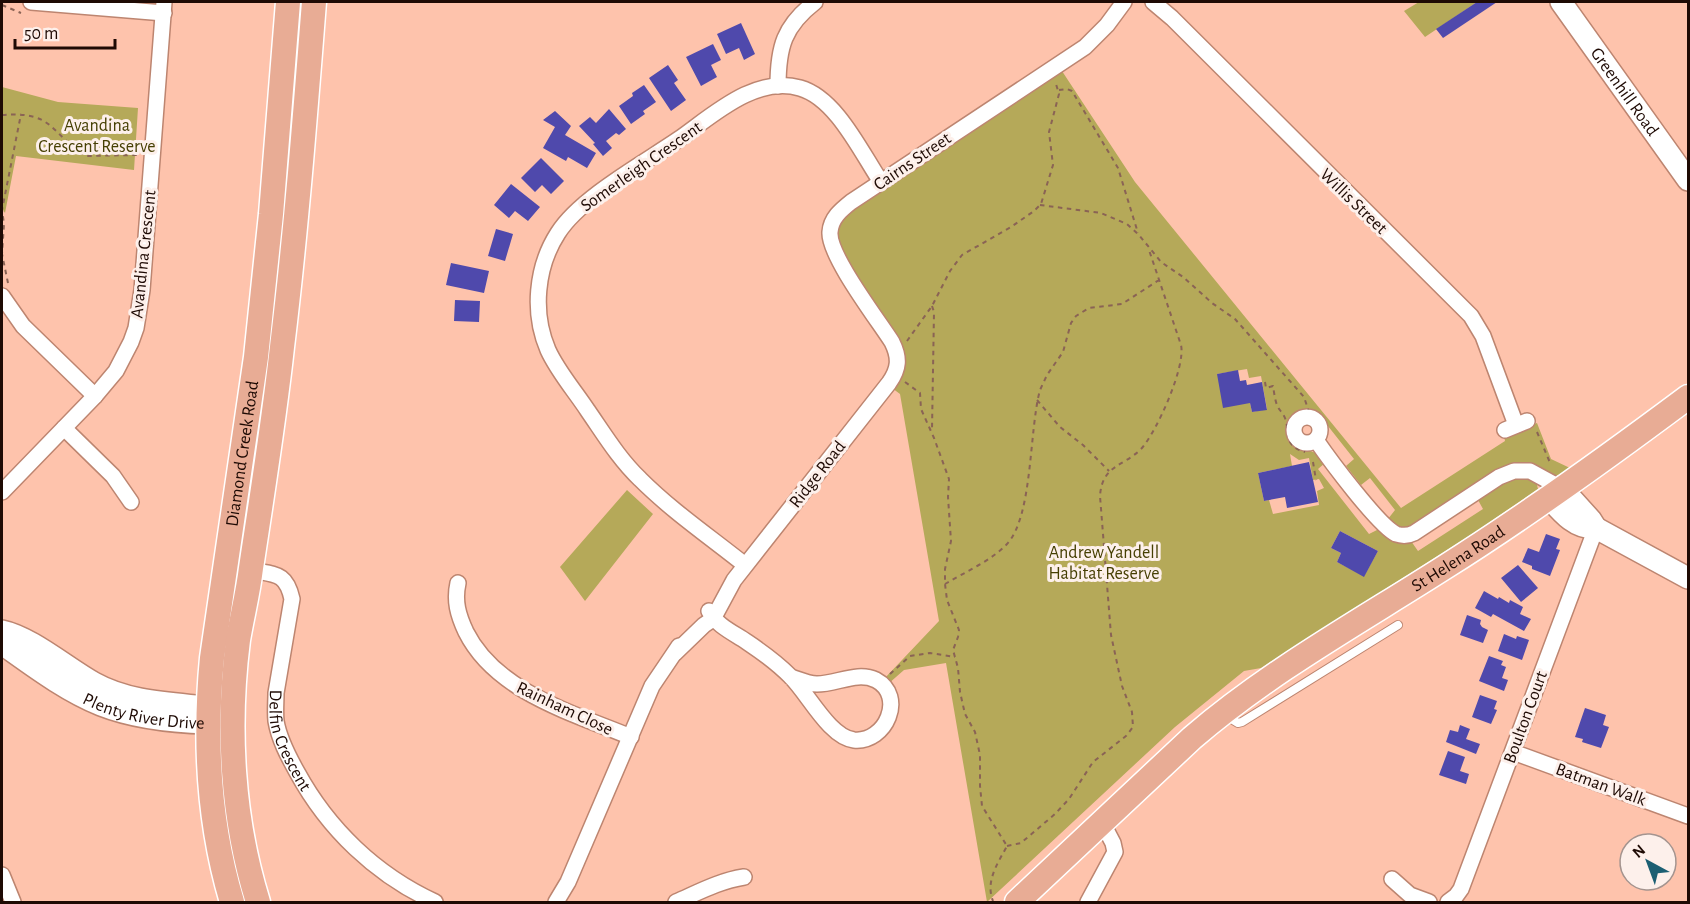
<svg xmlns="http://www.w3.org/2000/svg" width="1690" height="904" font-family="'Alegreya Sans',sans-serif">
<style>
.green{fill:#b5a959;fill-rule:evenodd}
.building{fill:#4f49ac}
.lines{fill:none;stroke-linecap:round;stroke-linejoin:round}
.lane-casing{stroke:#bd8570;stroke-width:10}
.street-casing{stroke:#bd8570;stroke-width:18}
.secondary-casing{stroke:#bd8570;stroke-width:24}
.primary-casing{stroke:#fff;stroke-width:27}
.path{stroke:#8a6355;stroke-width:2;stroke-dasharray:4.5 4.5;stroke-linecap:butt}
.lane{stroke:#fff;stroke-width:8}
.street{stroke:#fff;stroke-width:15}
.secondary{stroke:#fff;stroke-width:21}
.primary{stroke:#e8ac95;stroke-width:24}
.labels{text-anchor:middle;stroke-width:6;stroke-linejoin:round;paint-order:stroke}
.street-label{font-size:18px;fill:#1e0a04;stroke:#fdf0eb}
.park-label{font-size:18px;fill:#463f03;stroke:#fdf0eb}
</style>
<rect width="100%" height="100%" fill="#fec3ac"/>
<path class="green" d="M 1419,2 L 1477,2 L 1425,37 L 1404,11 Z
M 1060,68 L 1135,182 L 1401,508 L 1505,441 L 1504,436 L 1537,423 L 1551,459 L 1570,468 L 1559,475 L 1555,475 L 1528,465 L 1410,527 C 1401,529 1395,525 1388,519 L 1395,510 L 1370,478 L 1361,485 L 1346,466 L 1354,459 L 1324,421 L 1311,411 L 1301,412 L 1292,419 L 1290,423 L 1289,433 L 1296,446 L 1316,453 L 1325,463 L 1318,469 L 1369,534 L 1379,529 L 1411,541 L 1418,551 L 1483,509 L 1478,500 C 1496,487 1513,471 1536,481 L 1538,489 L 1477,531 L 1261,668 L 1244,671 L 1175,727 L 987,902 L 946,663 L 904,670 L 888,684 L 884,679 L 939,621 L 900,394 L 892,388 L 901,375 L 843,258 L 834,237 L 840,217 ZM 1247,369 L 1249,378 L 1261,376 L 1267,409 L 1252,412 L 1250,403 L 1217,374 ZM 1290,454 L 1299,460 L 1309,458 L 1313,480 L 1319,479 L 1324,488 L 1317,491 L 1319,505 L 1273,514 L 1269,500 L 1264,501 L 1258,473 L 1292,466 ZM 1340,531 L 1378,551 L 1364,576 L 1337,562 L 1341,553 L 1331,548 Z
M 2,87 L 58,102 L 138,108 L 134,170 L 16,156 L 5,213 L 2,208 L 3,155 L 2,154 Z
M 627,490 L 653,514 L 585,601 L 560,567 Z"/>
<path class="building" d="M 1477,2 L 1497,2 L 1443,38 L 1436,29 Z
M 741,23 L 755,54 L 744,60 L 739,48 L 726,54 L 717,34 Z
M 713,44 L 721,60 L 711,65 L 717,77 L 701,86 L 686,57 Z
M 668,65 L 678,80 L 674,83 L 686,100 L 671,111 L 649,78 Z
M 644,85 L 656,102 L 643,111 L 645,114 L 631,124 L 619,106 L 633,96 L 632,93 Z
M 609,109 L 626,129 L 619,135 L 616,133 L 606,141 L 612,148 L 603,156 L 593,144 L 595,143 L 579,126 L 590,117 L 596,123 Z
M 555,111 L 571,126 L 565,135 L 596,153 L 587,168 L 568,157 L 566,161 L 543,148 L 555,127 L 543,120 Z
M 541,158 L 564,181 L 551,194 L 542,185 L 535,192 L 521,178 Z
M 511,184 L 540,207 L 528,221 L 515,211 L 509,218 L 494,205 Z
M 496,229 L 513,234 L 505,261 L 488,256 Z
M 451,263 L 489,271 L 484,293 L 446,285 Z
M 455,300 L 480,301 L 479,322 L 454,321 Z
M 1238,370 L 1240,381 L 1246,380 L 1247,385 L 1262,382 L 1267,410 L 1252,412 L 1250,403 L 1223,408 L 1217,374 Z
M 1309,462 L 1318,502 L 1287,508 L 1285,497 L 1264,501 L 1258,473 Z
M 1340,531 L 1378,551 L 1364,577 L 1337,562 L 1341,553 L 1331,548 Z
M 1546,534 L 1560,539 L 1556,549 L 1560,550 L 1550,576 L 1532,569 L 1532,566 L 1522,562 L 1528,548 L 1539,552 Z
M 1518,565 L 1538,588 L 1521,602 L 1501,578 Z
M 1484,591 L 1498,599 L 1499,597 L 1509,603 L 1510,600 L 1523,607 L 1520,614 L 1531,619 L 1524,631 L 1493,614 L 1491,617 L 1475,608 Z
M 1467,615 L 1481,620 L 1480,624 L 1482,627 L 1488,630 L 1483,643 L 1460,635 Z
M 1504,634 L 1516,639 L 1517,636 L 1529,640 L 1522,660 L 1498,651 Z
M 1489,656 L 1503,661 L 1501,665 L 1506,667 L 1502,678 L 1508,680 L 1504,691 L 1479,681 Z
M 1480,695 L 1497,701 L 1494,709 L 1497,710 L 1491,724 L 1472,717 Z
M 1585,708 L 1606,715 L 1603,725 L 1609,727 L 1601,748 L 1582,742 L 1583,739 L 1575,737 Z
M 1460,725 L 1470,729 L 1466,739 L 1480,744 L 1476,754 L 1446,742 L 1450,730 L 1458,732 Z
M 1448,751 L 1465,757 L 1460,771 L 1469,774 L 1466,784 L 1439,775 Z"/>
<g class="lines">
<defs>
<path id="lane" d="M 1225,715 L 1238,723 L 1242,722 L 1398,625"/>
<g id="street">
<path d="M 31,2 L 164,13"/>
<path d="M 1153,2 L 1172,18 L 1471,316 L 1483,336 L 1516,425"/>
<path d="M 778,86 C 778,47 784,26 815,2"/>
<path d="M 2,296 L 23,326 L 95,396"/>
<circle cx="1307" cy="430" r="13"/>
<path d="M 64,428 L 113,476 L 131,502"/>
<path d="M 1505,430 L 1527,421"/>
<path d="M 1316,440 C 1329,459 1378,525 1396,534 C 1402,536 1408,536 1414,533 L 1499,477 L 1514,471 L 1530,471 L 1563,489"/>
<path d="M 2,492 L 95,396 L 116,371 L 131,342 L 136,328 L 142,290 L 164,2"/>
<path d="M 745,565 C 710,537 672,511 640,479 C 619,459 604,434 588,411 C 575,391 558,372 548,350 C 532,313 536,267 558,233 C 580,198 644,163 679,139 C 712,116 755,75 800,88 C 836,98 861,152 881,182"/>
<path id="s1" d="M 251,570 C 275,575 286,572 292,599 L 276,693 C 276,702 275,712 276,721 C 279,739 288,756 297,772 C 328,829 376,875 435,902"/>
<path d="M 458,583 C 454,601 458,615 466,632 C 496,692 573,713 631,737"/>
<path d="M 709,611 C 717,626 734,633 747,642 C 762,652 778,664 790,676 C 808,693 829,737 854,740 C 886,743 906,696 876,680 C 857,671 837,684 817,684 C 808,684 800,680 791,677"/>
<path d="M 675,653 L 704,625 L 713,619 L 734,580 L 889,383 C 899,369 900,358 892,342 C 878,320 828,255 830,232 C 831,218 841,210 851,202 L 1085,47 L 1107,25 L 1124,2"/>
<path d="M 1513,752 L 1688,816"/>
<path d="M 2,875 L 13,902"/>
<path d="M 1392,879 L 1410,895 L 1429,902"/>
<path d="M 556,902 L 568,882 L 652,686 L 679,646"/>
<path d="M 676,902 C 699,892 719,881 744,877"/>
<path d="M 1088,902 L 1115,852 L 1113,843 L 1102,822"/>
<path d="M 1448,902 L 1456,896 L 1461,889 L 1596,528"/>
</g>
<g id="secondary">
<path id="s2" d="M 1561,2 L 1688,180"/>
<path d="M 1563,489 L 1591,520 L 1596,528"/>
<path d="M 1549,498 C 1562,513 1575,529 1596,528 L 1688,578"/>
<path d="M 2,631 C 31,637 67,668 94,683 C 128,702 169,703 207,707"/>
<path id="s3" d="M 2,644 C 33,666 66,691 101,705 C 134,718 172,722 207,723"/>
</g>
<g id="primary">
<path id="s4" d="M 232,902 C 208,822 204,741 212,658 L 256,357 L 271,214 L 288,2"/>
<path d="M 258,902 C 232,819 227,727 238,640 C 242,616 248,593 251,568 C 262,495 274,421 282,347 C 296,232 305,117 314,2"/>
<path id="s5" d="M 1017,902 L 1192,738 C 1270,671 1359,622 1445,567 C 1529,514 1609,456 1688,397"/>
</g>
</defs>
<use href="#lane" class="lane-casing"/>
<use href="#street" class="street-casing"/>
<use href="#secondary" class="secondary-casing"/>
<use href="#primary" class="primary-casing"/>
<path class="path" d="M 2,5 L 21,13
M 1059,90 L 1067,89 L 1072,91 L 1118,168 L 1138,233
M 2,115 C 55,111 49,133 86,156 L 137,155
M 1040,205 L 1101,213 L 1127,224 L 1139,235 L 1161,262 L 1183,277 L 1212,303 L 1235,319 L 1304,397 L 1311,418
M 8,283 L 2,254 L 4,224 L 2,210 L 21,114
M 932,306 L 934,312 L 932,429
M 907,341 L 932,306 L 950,271 L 962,255 L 1011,227 L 1034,211 L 1041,204 L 1053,165 L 1049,132 L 1059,94 L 1056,84
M 905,382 L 920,393 L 921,409 L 934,438 L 949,479 L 948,497 L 951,541 L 945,569 L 945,584 L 947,600 L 959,630 L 958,637 L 953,650 L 958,668 L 960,692 L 965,714 L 975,732 L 980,755 L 980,786 L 982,806 L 1007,846 C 998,863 985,881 993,901
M 1265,382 L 1266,388 L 1273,386 C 1274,392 1275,400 1277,405 C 1279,410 1283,413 1285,418 C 1291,433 1282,445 1305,452
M 1037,400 L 1060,427 L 1083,445 L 1109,471
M 1537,432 L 1551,465
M 1313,462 L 1316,480
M 945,584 C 965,572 991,561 1007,544 C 1033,516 1029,430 1040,390 L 1047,375 L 1063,352 L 1071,323 L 1076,316 L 1089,308 L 1122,304 L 1159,280
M 890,674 L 910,656 L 930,653 L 955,657
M 1007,846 L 1021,843 L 1055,814 L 1069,799 L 1093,762 L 1126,736 L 1133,727 L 1132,712 L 1122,686 L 1111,635 L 1100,496 C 1102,465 1123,467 1141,449 C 1156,433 1186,367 1181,345 L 1149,250"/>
<use href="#lane" class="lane"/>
<use href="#street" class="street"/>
<use href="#secondary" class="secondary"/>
<use href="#primary" class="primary"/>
</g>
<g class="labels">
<g class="street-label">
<text dy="6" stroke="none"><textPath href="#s2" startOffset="110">Greenhill Road</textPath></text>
<text transform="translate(912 161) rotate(-34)" y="6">Cairns Street</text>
<text transform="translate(641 166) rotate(-35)" y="6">Somerleigh Crescent</text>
<text transform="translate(1354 201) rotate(44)" y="6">Willis Street</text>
<text transform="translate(143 254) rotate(-84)" y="6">Avandina Crescent</text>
<text dy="6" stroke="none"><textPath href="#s4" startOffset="453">Diamond Creek Road</textPath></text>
<text transform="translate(817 474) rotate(-52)" y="6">Ridge Road</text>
<text dy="6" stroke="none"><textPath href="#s5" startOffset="561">St Helena Road</textPath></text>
<text dy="6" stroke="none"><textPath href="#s3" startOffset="160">Plenty River Drive</textPath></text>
<text transform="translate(565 708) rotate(25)" y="6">Rainham Close</text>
<text transform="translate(1525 717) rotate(-70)" y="6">Boulton Court</text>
<text dy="6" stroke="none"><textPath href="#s1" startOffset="201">Delfin Crescent</textPath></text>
<text transform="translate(1601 784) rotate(20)" y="6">Batman Walk</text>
</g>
<g class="park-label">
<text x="97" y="131">Avandina<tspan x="97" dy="21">Crescent Reserve</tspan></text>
<text x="1104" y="558">Andrew Yandell<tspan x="1104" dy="21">Habitat Reserve</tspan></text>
</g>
</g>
<rect width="1690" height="904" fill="none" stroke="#1e0a04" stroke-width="6"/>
<g transform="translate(1648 862) rotate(319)"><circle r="28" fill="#fdf0eb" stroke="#a4948f" stroke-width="1.5"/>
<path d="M0-4.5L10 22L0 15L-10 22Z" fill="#1c5f73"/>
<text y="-9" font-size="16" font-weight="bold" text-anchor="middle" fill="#1e0a04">N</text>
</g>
<path d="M15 39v9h100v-9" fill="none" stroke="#1e0a04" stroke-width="3"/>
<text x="24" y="39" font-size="18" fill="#1e0a04" stroke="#fdf0eb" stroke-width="4.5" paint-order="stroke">50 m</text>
</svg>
